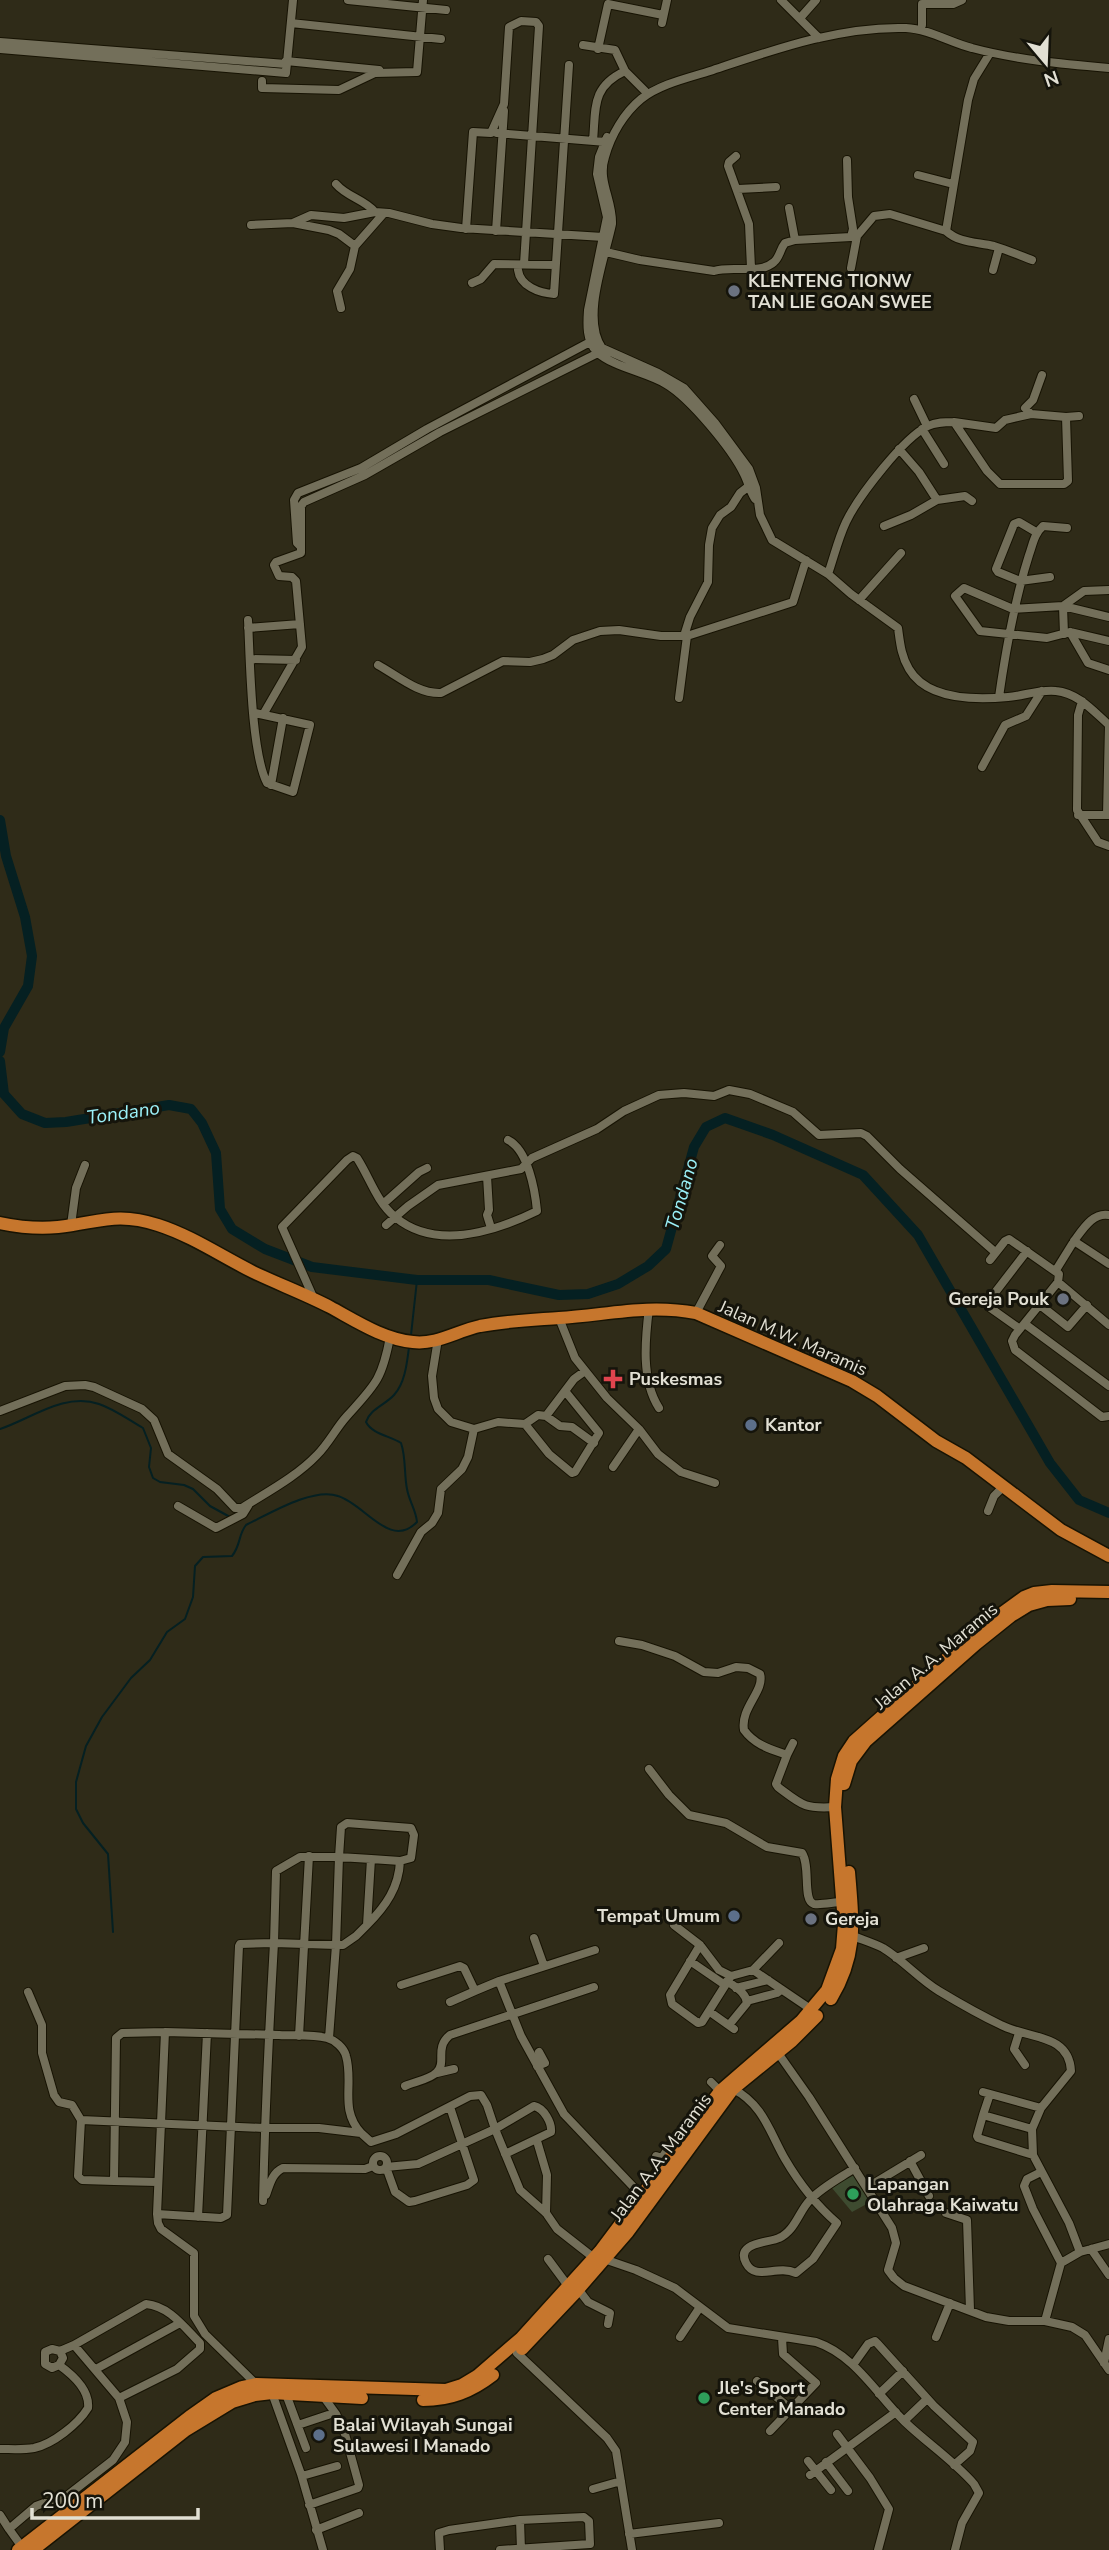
<svg xmlns="http://www.w3.org/2000/svg" width="1109" height="2550" font-family="'Nunito Sans',sans-serif">
<style>
.green{fill:#3e4b30}
.lines{fill:none;stroke-linecap:round;stroke-linejoin:round}
.stream{stroke:#052022;stroke-width:2}
.river{stroke:#052022;stroke-width:10}
.minor-casing{stroke:#171303;stroke-width:10}
.highway-casing{stroke:#171303;stroke-width:15}
.minor{stroke:#736f5a;stroke-width:8}
.highway{stroke:#c6762d;stroke-width:12}
.worship-dot{fill:#6b7280;stroke:#15140b;stroke-width:2.5}
.health-dot{fill:#e0444e;stroke:#15140b;stroke-width:2.5}
.service-dot{fill:#5c6f8a;stroke:#15140b;stroke-width:2.5}
.leisure-dot{fill:#2e9e5b;stroke:#15140b;stroke-width:2.5}
.labels{text-anchor:middle;stroke-width:6;stroke-linejoin:round;paint-order:stroke}
.poi-label{font-size:18px;font-weight:bold;fill:#e2e0d4;stroke:#15140b;text-anchor:start}
.street-label{font-size:18px;fill:#e2e0d4;stroke:#15140b}
.water-label{font-size:19px;font-style:italic;fill:#9bf1f9;stroke:#15140b}
</style>
<rect width="100%" height="100%" fill="#2f2b18"/>
<path class="green" d="M 855,2172 L 874,2200 L 852,2212 L 832,2188 Z"/>
<g class="lines">
<path class="stream" d="M 411,1335 L 417,1280
M 0,1429 C 31,1419 64,1392 99,1404 C 114,1409 129,1420 143,1428 L 151,1448 L 149,1467 L 153,1478 L 160,1482 L 184,1485 L 193,1489 L 210,1506 L 230,1517
M 113,1932 L 108,1854 L 83,1823 L 76,1809 L 76,1782 L 86,1746 L 102,1717 L 131,1678 L 150,1660 L 167,1632 L 185,1619 L 193,1597 L 195,1566 L 203,1557 L 232,1556 C 241,1545 238,1535 246,1525 C 269,1514 313,1487 338,1496 C 365,1504 390,1550 417,1522 C 416,1510 409,1501 407,1489 C 404,1474 406,1457 401,1443 C 390,1436 372,1434 366,1422 C 370,1409 385,1405 394,1395 C 405,1383 407,1363 409,1347"/>
<path class="river" d="M 0,820 L 6,856 L 25,917 L 32,956 L 28,986 L 4,1028 L 0,1052
M 0,1061 L 4,1094 L 22,1114 L 45,1123 L 66,1122 L 169,1105 L 191,1109 L 202,1123 L 216,1153 L 220,1209 L 232,1229 L 265,1249 L 312,1267 L 417,1280 L 489,1280 L 559,1295 L 588,1294 L 618,1284 L 648,1266 L 666,1249 L 694,1147 L 706,1127 L 725,1118 L 773,1135 L 863,1175 L 918,1235 L 1050,1463 L 1079,1500 L 1109,1513"/>
<defs>
<path id="minor" d="M 348,0 L 446,10
M 781,0 L 819,38
M 801,17 L 816,0
M 291,23 L 441,39
M 662,23 L 667,0
M 922,25 L 922,4 L 953,4 L 962,0
M 0,42 L 286,64
M 583,45 L 615,50 L 625,71 L 645,91
M 0,49 L 286,73 L 293,0
M 598,49 L 608,4 L 663,15
M 990,53 L 974,79 L 968,100 L 946,231 C 959,243 977,242 994,246 C 1007,250 1019,255 1032,260
M 286,61 L 379,70
M 1109,68 C 1063,64 1017,60 972,48 C 951,43 929,29 906,28 C 839,26 773,50 710,71 C 688,78 660,84 641,99 C 624,113 611,135 605,157 C 597,181 613,200 612,224 C 605,258 581,318 602,348 L 658,373 L 684,388 L 715,423 L 749,469 L 756,488 L 760,515 L 772,540 L 828,574 L 851,594 L 898,628 C 900,642 901,656 909,669 C 927,700 976,700 1008,697 C 1023,696 1040,689 1056,691 C 1078,693 1093,711 1109,725
M 262,81 L 262,88 L 339,90 L 375,73 L 417,72 L 423,0
M 497,133 L 606,142
M 607,137 L 599,157 L 597,174 L 607,217 L 588,310 C 587,324 586,341 597,352 C 613,367 646,372 666,384 C 690,398 732,449 744,474 C 748,482 750,491 755,499
M 593,141 C 596,108 591,87 625,71
M 736,156 L 729,162 L 728,166 L 749,224 L 751,268
M 918,175 L 953,184
M 336,184 C 347,197 364,199 375,212
M 738,189 L 776,187
M 293,223 L 329,230 L 339,234 L 355,246 L 350,269 L 337,291 L 341,308
M 251,225 L 293,223 L 311,215 L 344,218 L 375,212 L 389,213 L 432,224 L 461,228 L 603,237
M 466,229 L 473,132 L 491,133 L 504,104 L 509,27 L 521,21 L 536,22 L 539,26 L 524,264
M 496,231 L 504,111
M 795,240 L 851,237 L 853,229 L 848,197 L 847,160
M 355,246 L 384,213
M 606,252 L 640,260 L 714,271 C 732,265 760,275 774,262 C 780,257 780,249 785,243 L 795,240 L 789,208
M 851,268 L 857,236 L 874,216 L 890,214 L 946,231
M 518,270 C 520,286 539,293 554,294 L 569,65
M 993,270 L 999,248
M 472,283 L 481,279 L 494,264 L 555,265
M 914,399 L 927,426
M 1031,414 L 1066,417
M 954,422 L 996,428 L 1005,420 L 1031,414 L 1025,408 L 1033,400 L 1042,375
M 922,429 L 944,464
M 899,449 L 919,472 L 937,500
M 884,526 L 911,515 L 937,500 L 965,496 L 972,501
M 1036,532 L 1019,522 L 1014,524 L 996,569 L 998,572 L 1020,581 L 1050,577
M 300,546 L 297,543 L 294,500 L 298,493 L 361,468 L 427,429 L 590,342
M 828,574 C 834,557 838,539 846,522 C 858,497 903,438 928,426 C 936,422 945,422 954,422 L 987,471 L 1000,484 L 1064,484 L 1068,481 L 1066,417 L 1079,416
M 1109,590 L 1084,591 L 1063,606 L 1013,609 L 964,588 L 955,596 L 980,631 L 1047,638 L 1070,632 L 1109,641
M 859,600 L 901,553
M 248,620 C 250,658 251,752 267,783 L 293,792 L 310,725 L 255,713
M 248,628 L 300,624
M 1070,632 L 1088,663 L 1109,670
M 1064,634 L 1063,606 L 1109,617
M 684,636 L 690,617 L 708,582 L 709,545 L 712,528 L 720,515 L 731,507 L 740,493 L 749,486
M 250,659 L 296,660
M 378,665 C 398,676 418,694 441,693 L 503,661 L 530,662 L 543,659 L 553,655 L 573,640 L 600,631 L 619,630 L 661,636 L 687,636 L 793,602 L 806,560
M 999,697 C 1006,648 1014,602 1029,555 C 1033,544 1034,534 1043,526 L 1067,528
M 679,698 L 687,636
M 1082,701 L 1078,715 L 1077,810 L 1098,842 L 1109,846
M 264,713 L 302,647 L 296,581 L 292,577 L 279,576 L 274,565 L 276,562 L 301,553 L 301,506 L 304,502 L 365,475 L 440,432 L 598,353
M 982,767 L 1005,725 L 1026,716 L 1042,691
M 271,785 L 283,718
M 1078,815 L 1109,815
M 1107,815 L 1109,725
M 487,1176 L 489,1210 L 487,1215 L 491,1228
M 383,1204 L 419,1172 L 427,1168
M 71,1225 L 76,1188 L 85,1165
M 386,1225 L 408,1206 L 438,1185 L 521,1169 L 532,1158 L 597,1129 L 624,1111 L 659,1095 L 684,1093 L 714,1096 L 729,1090 L 750,1094 L 793,1112 L 819,1135 L 861,1133 L 867,1136 L 900,1169 L 995,1252
M 1074,1241 C 1083,1229 1093,1212 1109,1215
M 990,1260 L 1005,1241 L 1009,1239 L 1059,1274 L 1058,1282 L 1015,1335 L 1012,1341 L 1015,1350 L 1102,1417 L 1109,1416
M 1056,1270 L 1074,1241 L 1109,1264
M 1058,1282 L 1109,1325
M 314,1299 L 282,1227 L 347,1160 L 353,1156 L 357,1158 C 370,1178 376,1201 395,1217 C 436,1251 494,1232 537,1211 C 535,1190 528,1150 508,1140
M 1040,1305 L 1068,1327 L 1087,1305
M 649,1308 C 645,1340 641,1380 659,1408
M 696,1313 L 721,1266 L 712,1256 L 720,1245
M 559,1318 L 575,1358 L 607,1398 L 639,1429 L 658,1454 L 681,1472 L 715,1483
M 1025,1324 L 1109,1386
M 1020,1329 L 989,1307 L 987,1303 L 1027,1251
M 438,1339 L 432,1376 L 434,1398 L 438,1409 L 451,1422 L 474,1429 L 498,1422 L 525,1424 L 538,1415 L 546,1416 L 574,1379 L 585,1371
M 0,1411 L 65,1386 L 85,1385 L 94,1387 L 142,1409 L 154,1420 L 168,1454 L 217,1489 L 235,1508 L 242,1508 C 267,1492 296,1477 317,1455 C 329,1443 336,1428 347,1416 C 375,1385 382,1380 390,1337
M 546,1416 L 560,1426 L 572,1427 L 594,1443
M 525,1424 L 549,1454 L 572,1473 L 575,1472 L 599,1433 L 565,1391
M 613,1467 L 639,1429
M 178,1506 L 216,1528 L 243,1514 L 248,1506
M 988,1511 L 994,1496 L 1003,1487
M 397,1575 L 421,1532 L 432,1523 L 438,1513 L 441,1489 L 462,1469 L 468,1457 L 474,1429
M 619,1641 L 642,1645 L 675,1656 L 704,1672 L 718,1673 L 736,1667 L 748,1668 L 760,1674 C 765,1691 740,1708 744,1730 C 755,1745 770,1749 787,1755 L 776,1784 L 778,1787 C 802,1805 804,1809 835,1807
M 787,1755 L 793,1743
M 649,1769 L 669,1795 L 689,1815 L 726,1823 L 767,1847 L 802,1853 C 811,1867 802,1901 814,1904 C 823,1905 834,1902 842,1902
M 367,1925 C 386,1906 399,1887 400,1861 L 371,1859
M 674,1925 L 700,1945 L 719,1970 L 731,1976 L 753,1970 L 779,1943
M 853,1936 C 863,1940 873,1943 883,1948 C 903,1960 919,1979 939,1991 C 959,2003 980,2015 1001,2025 C 1028,2039 1069,2033 1071,2071 L 1041,2108
M 534,1938 L 544,1966
M 700,1945 L 670,1995 L 672,2004 L 698,2023 L 702,2022 L 731,1976
M 896,1958 L 924,1948
M 690,1961 L 725,1985
M 753,1970 L 812,2010
M 499,1981 L 595,1950
M 727,1981 C 735,1987 746,1992 747,2003 L 729,2025
M 401,1985 L 460,1966 L 464,1968 L 475,1991 L 499,1981 L 521,2036 L 564,2114 L 642,2196
M 736,1988 L 768,1980
M 28,1992 L 42,2025 L 42,2053 L 54,2095 L 59,2102 L 72,2105 L 81,2120
M 747,2001 L 777,1993 L 781,1990
M 450,2002 L 475,1991
M 710,2012 L 734,2029
M 1019,2033 L 1014,2049 L 1025,2065
M 299,2036 L 309,1856
M 329,2038 L 336,1945 L 274,1943 L 276,1871 L 300,1857 L 339,1857 L 336,1945 L 343,1945 L 356,1936 L 367,1925 L 371,1859 L 339,1857 L 341,1827 L 347,1823 L 411,1828 L 414,1835 L 411,1858 L 400,1861
M 778,2053 L 809,2097 L 892,2228 L 896,2243 L 888,2270 L 894,2278 L 904,2286 L 986,2317 L 1009,2321 L 1045,2321 L 1072,2327 L 1085,2335 L 1109,2370
M 537,2066 L 545,2063 L 539,2052
M 437,2073 L 454,2069
M 711,2082 L 720,2091
M 405,2086 C 414,2082 431,2079 437,2072 C 447,2062 434,2048 450,2035 L 594,1987
M 733,2089 C 763,2104 770,2133 785,2159 C 799,2183 816,2205 837,2223 L 813,2259 L 796,2273 C 776,2264 756,2282 746,2263 C 735,2242 769,2243 779,2238 C 795,2231 799,2211 810,2200 C 822,2187 840,2178 855,2168
M 983,2092 L 1041,2108 L 1032,2129 L 983,2115 L 977,2136 L 978,2138 L 1033,2155
M 983,2115 L 990,2094
M 1032,2129 L 1033,2155 L 1069,2223 L 1080,2252
M 537,2141 L 547,2175 L 546,2213
M 505,2154 L 551,2132 C 552,2123 544,2108 534,2106 L 495,2129 L 520,2190 L 546,2213 L 557,2229 L 594,2258
M373 2163a7 7 0 1 1 14 0a7 7 0 1 1-14 0Z
M 656,2156 L 662,2158 L 676,2136 L 684,2141
M 910,2161 L 929,2196
M 1041,2172 L 1027,2179 L 1024,2186 L 1033,2209 L 1061,2263
M 114,2181 L 82,2180 L 78,2176 L 81,2120 L 264,2128 L 319,2128 L 361,2133 L 371,2142 L 396,2134 L 470,2096 L 481,2095 L 487,2105 L 495,2129 L 418,2164 L 386,2167 L 395,2192 L 409,2202 L 415,2201 L 467,2185 L 474,2180 L 450,2107
M 157,2182 L 114,2181 L 116,2038 L 122,2033 L 165,2032
M 868,2187 L 921,2155
M 266,2195 C 270,2184 272,2173 283,2168 L 365,2169 L 373,2166
M 263,2201 C 265,2115 269,2029 274,1943 L 240,1944 L 239,1946 L 227,2215 L 221,2218 L 157,2214 L 165,2032 C 203,2033 241,2034 279,2035 C 294,2036 312,2034 327,2038 C 335,2040 344,2048 346,2056 C 354,2084 339,2109 361,2133
M 946,2213 L 967,2220 L 970,2310
M 157,2214 L 158,2223 L 161,2229 L 194,2253 L 194,2316 L 205,2334 L 256,2384
M 198,2217 L 207,2033
M 1091,2249 L 1109,2275
M 548,2259 L 568,2286
M 604,2259 L 636,2270 L 675,2288 L 728,2328 L 816,2342 C 855,2355 877,2395 905,2422 C 927,2443 954,2461 974,2484 L 979,2493 L 962,2523 L 955,2550
M 578,2289 L 588,2302 L 610,2313 L 608,2324
M 1045,2321 L 1061,2263 L 1080,2252 L 1109,2244
M 680,2337 L 700,2307
M 936,2337 L 950,2303
M 74,2345 L 146,2304 C 169,2306 184,2327 200,2343 L 200,2349 L 177,2369 L 119,2398
M 517,2353 L 607,2438 L 616,2451 L 632,2550
M 1104,2363 L 1109,2339
M 853,2365 L 868,2344 L 875,2341 L 877,2343 L 934,2406 L 973,2442 L 970,2451 L 954,2465
M 96,2369 L 180,2323
M 757,2381 L 791,2409
M 272,2393 L 301,2474 L 323,2550
M 286,2394 L 306,2448
M 879,2394 L 903,2371
M 904,2421 L 927,2399
M 298,2425 L 328,2415
M 770,2431 L 816,2383 L 783,2354 L 782,2338
M 837,2434 L 870,2478 L 889,2509 L 878,2550
M 0,2449 C 11,2449 23,2450 34,2448 C 53,2444 78,2424 88,2408 C 90,2390 73,2375 59,2365 L 52,2368 L 45,2364 L 45,2352 L 52,2349 L 60,2351 L 63,2358 L 59,2365
M 808,2461 L 831,2490
M 826,2462 L 848,2491
M 810,2475 L 896,2412
M 302,2476 L 337,2466
M 593,2489 L 621,2481
M 309,2505 L 358,2488 L 359,2485 L 345,2434 L 336,2414 L 323,2396
M 0,2515 L 9,2529
M 520,2520 L 521,2550
M 316,2530 L 359,2513
M 629,2534 L 719,2523
M 22,2547 L 9,2529 L 36,2506 L 44,2503 L 57,2503 L 68,2495 L 113,2460 L 125,2442 L 127,2422 L 119,2398 L 74,2345 L 60,2351
M 440,2550 L 439,2533 L 449,2530 L 520,2520 L 584,2517 L 589,2521 L 590,2544 L 500,2550"/>
<path id="highway" d="M 0,1223 C 19,1227 39,1229 58,1227 C 98,1223 116,1211 158,1225 C 192,1236 221,1256 253,1272 C 278,1284 305,1294 330,1307 C 356,1321 383,1339 413,1342 C 436,1345 457,1331 480,1326 C 506,1321 532,1320 559,1318 C 607,1315 647,1304 696,1313 L 852,1381 L 877,1396 L 936,1441 L 966,1458 L 1061,1530 L 1109,1556
M 844,1784 L 851,1761 L 866,1741 L 976,1644 L 1011,1616 L 1029,1605 L 1047,1600 L 1070,1599
M 831,1999 C 858,1954 853,1922 849,1872
M 522,2349 L 576,2292 L 628,2232 L 733,2089 L 792,2041 L 817,2016
M 423,2400 C 450,2400 471,2392 493,2375
M 18,2550 L 189,2417 L 216,2398 L 242,2387 L 256,2384 L 446,2390 L 462,2385 L 477,2376 L 521,2338 L 600,2251 L 720,2091 L 801,2021 L 827,1990 L 842,1949 L 844,1924 L 835,1807 L 837,1779 L 844,1756 L 854,1741 L 980,1629 L 1024,1597 L 1034,1593 L 1052,1591 L 1109,1592
M 33,2550 L 186,2430 L 232,2402 L 255,2395 L 272,2393 L 362,2398"/>
</defs>
<use href="#minor" class="minor-casing"/>
<use href="#highway" class="highway-casing"/>
<use href="#minor" class="minor"/>
<use href="#highway" class="highway"/>
</g>
<g class="worship-dot">
<circle cx="734" cy="291" r="7"/>
<circle cx="1063" cy="1299" r="7"/>
<circle cx="811" cy="1919" r="7"/>
</g>
<path class="health-dot" d="M609.5 1368.5h7v7h7v7h-7v7h-7v-7h-7v-7h7z"/>
<g class="service-dot">
<circle cx="751" cy="1425" r="7"/>
<circle cx="734" cy="1916" r="7"/>
<circle cx="319" cy="2435" r="7"/>
</g>
<g class="leisure-dot">
<circle cx="853" cy="2194" r="7"/>
<circle cx="704" cy="2398" r="7"/>
</g>
<g class="labels">
<g class="poi-label">
<text x="748" y="287">KLENTENG TIONW<tspan x="748" dy="21">TAN LIE GOAN SWEE</tspan></text>
<text x="1049" y="1305" text-anchor="end">Gereja Pouk</text>
<text x="629" y="1385">Puskesmas</text>
<text x="765" y="1431">Kantor</text>
<text x="720" y="1922" text-anchor="end">Tempat Umum</text>
<text x="825" y="1925">Gereja</text>
<text x="867" y="2190">Lapangan<tspan x="867" dy="21">Olahraga Kaiwatu</tspan></text>
<text x="718" y="2394">Jle's Sport<tspan x="718" dy="21">Center Manado</tspan></text>
<text x="333" y="2431">Balai Wilayah Sungai<tspan x="333" dy="21">Sulawesi I Manado</tspan></text>
</g>
<g class="street-label">
<text transform="translate(793 1338) rotate(24)" y="6">Jalan M.W. Maramis</text>
<text transform="translate(936 1656) rotate(-40)" y="6">Jalan A.A. Maramis</text>
<text transform="translate(661 2157) rotate(-53)" y="6">Jalan A.A. Maramis</text>
</g>
<g class="water-label">
<text transform="translate(123 1112) rotate(-8)" y="7">Tondano</text>
<text transform="translate(681 1194) rotate(-74)" y="7">Tondano</text>
</g>
</g>
<g transform="translate(1046 63) rotate(161)" stroke="#15140b" stroke-width="5" paint-order="stroke">
<path d="M0-5L12 26L0 18L-12 26Z" fill="#e2e0d4"/>
<text y="-10" font-size="19" font-weight="bold" text-anchor="middle" fill="#e2e0d4">N</text>
</g>
<path d="M32 2508v10h166v-10" fill="none" stroke="#e2e0d4" stroke-width="3.5"/>
<text x="42" y="2508" font-size="21" fill="#e2e0d4" stroke="#15140b" stroke-width="5" paint-order="stroke">200 m</text>
</svg>
